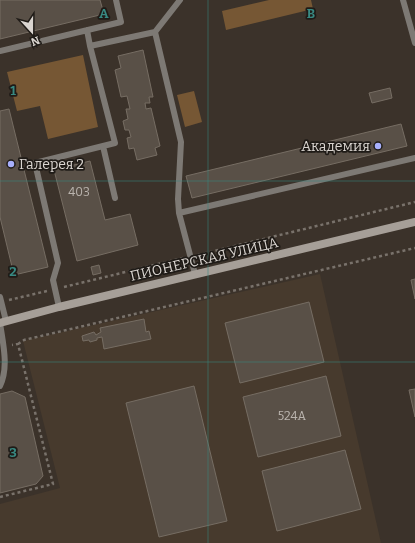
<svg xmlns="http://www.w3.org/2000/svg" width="415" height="543" font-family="Bitter,serif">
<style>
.built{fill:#473a2d}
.green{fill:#765734}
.building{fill:#595047;stroke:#766d63}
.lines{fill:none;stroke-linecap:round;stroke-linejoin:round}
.path{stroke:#79726b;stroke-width:2.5;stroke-dasharray:3 3;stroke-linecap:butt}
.service{stroke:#7d7974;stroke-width:6}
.secondary{stroke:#a69f98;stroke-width:8}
.grid{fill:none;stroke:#388982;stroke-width:1;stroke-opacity:0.55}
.poi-dot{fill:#a8b0fc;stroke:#1f1b17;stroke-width:1.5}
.labels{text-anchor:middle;stroke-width:3.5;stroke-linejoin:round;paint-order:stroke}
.number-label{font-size:12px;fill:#bab4ae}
.poi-label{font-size:14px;fill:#dad5d0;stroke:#1f1b17;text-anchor:end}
.street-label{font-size:14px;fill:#dad5d0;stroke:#1f1b17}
.grid-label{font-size:13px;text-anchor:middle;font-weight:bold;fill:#388982;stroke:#1f1b17;stroke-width:3.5;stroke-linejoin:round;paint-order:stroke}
</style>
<rect width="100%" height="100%" fill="#3b322a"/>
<path class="built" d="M 320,274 L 381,543 L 0,543 L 0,504 L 60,488 L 23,341 Z"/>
<path class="green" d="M 269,0 L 311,0 L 313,9 L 226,30 L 222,11 Z
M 83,55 L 98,127 L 48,139 L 40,106 L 17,111 L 7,72 Z
M 194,91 L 202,122 L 185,127 L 177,95 Z"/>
<path class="building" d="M 0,0 L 100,0 L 104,14 L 0,39 Z
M 143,50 L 153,97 L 149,97 L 150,103 L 145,103 L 146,109 L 151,108 L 160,146 L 155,148 L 157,155 L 137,160 L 134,148 L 129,149 L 127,138 L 131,137 L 129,130 L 125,130 L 123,121 L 128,119 L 126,109 L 130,109 L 127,96 L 121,97 L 115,70 L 121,68 L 118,56 Z
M 390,88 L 392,98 L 372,103 L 369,93 Z
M 9,109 L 48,267 L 14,275 L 0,217 L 0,111 Z
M 401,124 L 407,146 L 192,198 L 186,176 Z
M 90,161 L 105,220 L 130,214 L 138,245 L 77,261 L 54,170 Z
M 99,265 L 101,273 L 93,275 L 91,267 Z
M 415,279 L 415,299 L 411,280 Z
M 309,302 L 324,362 L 240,383 L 225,323 Z
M 144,319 L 146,332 L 149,331 L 151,339 L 104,349 L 102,337 L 97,338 L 97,340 L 90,342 L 89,340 L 83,341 L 82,336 L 94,332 L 96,335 L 101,332 L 100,328 Z
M 326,376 L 341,436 L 258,457 L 243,397 Z
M 194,386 L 227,521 L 159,537 L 126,403 Z
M 415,389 L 415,417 L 409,390 Z
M 12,391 L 25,397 L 43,476 L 36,484 L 0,493 L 0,394 Z
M 345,450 L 361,509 L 277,531 L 262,471 Z"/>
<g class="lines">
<path class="path" d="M 198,255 L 415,202
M 64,287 L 183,258
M 9,300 L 47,291
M 18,344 L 24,340 L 415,248
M 0,497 L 53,484 L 18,344 L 12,345"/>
<path class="service" d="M 403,0 L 415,43
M 87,30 L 90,46
M 155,32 L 180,0
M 0,51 L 121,22 L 116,0
M 103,146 L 115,198
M 179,213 L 415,158
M 0,297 L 6,321
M 59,307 L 53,280 L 58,263 L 35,163 L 115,143 L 90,46 L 155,32 L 181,142 L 178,199 L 179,213 L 195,274
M 0,323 C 3,344 9,367 0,386"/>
<path class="secondary" d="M 0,323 L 59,307 L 415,222"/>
</g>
<path class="grid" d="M 208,0 L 208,543M 0,181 L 415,181M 0,362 L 415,362"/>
<g class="poi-dot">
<circle cx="378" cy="146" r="4"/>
<circle cx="11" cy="164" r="4"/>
</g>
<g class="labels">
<g class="number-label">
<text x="79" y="196">403</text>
<text x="292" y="420">524А</text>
</g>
<g class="poi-label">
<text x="370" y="151">Академия</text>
<text x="19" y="169" text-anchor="start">Галерея 2</text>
</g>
<g class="street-label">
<text transform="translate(204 259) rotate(-13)" y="5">ПИОНЕРСКАЯ УЛИЦА</text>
</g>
</g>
<g class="grid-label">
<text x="104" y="18">A</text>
<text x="311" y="18">B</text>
<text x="13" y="95">1</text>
<text x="13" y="276">2</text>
<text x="13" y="457">3</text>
</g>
<g transform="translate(32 32) rotate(159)" stroke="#1f1b17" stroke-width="3" paint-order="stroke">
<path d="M0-3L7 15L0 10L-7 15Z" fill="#dad5d0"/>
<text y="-6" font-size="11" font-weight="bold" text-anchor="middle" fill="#dad5d0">N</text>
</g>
</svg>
